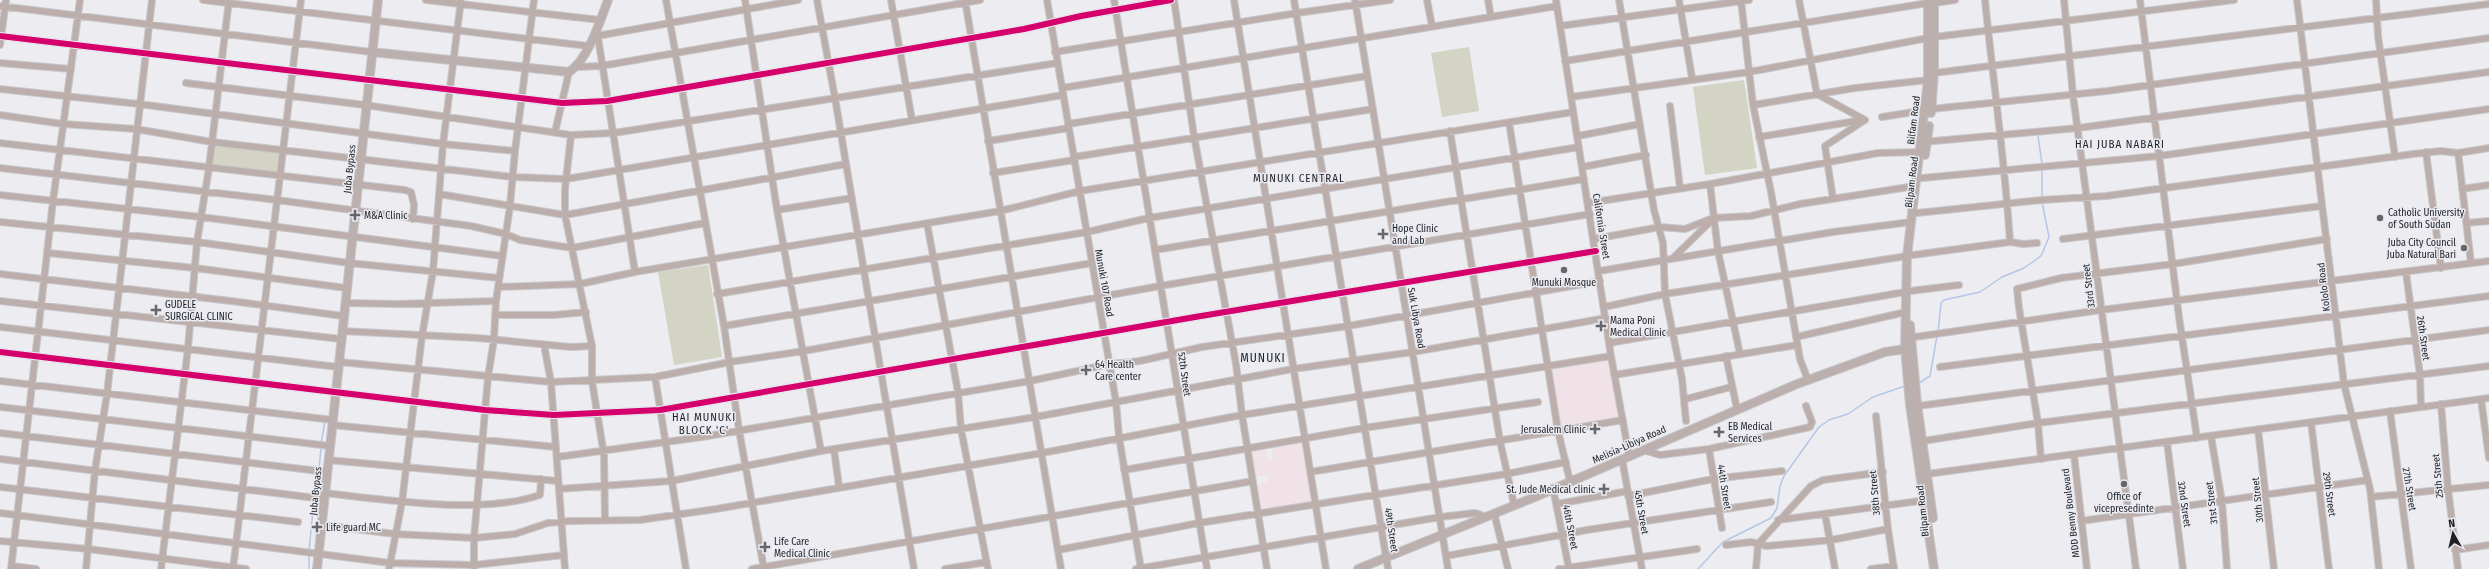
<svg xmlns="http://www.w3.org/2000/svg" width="2489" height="569" font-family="'Fira Sans Condensed',sans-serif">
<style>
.commercial{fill:#f1e2e7}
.green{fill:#d3d4c3}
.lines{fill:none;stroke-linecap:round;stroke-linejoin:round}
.stream{stroke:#b6c6e7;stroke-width:1.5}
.minor-casing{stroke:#c8c8cb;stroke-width:8}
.major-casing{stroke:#c8c8cb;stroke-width:10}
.minor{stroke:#bcaeaa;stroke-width:6}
.major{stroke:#bcb0ae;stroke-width:8}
.cycleway-casing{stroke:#eaebf3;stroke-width:8}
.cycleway{stroke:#d6006c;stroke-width:6}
.poi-dot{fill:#67676a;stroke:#eaebf3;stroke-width:1.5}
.labels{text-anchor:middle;stroke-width:3;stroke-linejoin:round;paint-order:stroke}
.street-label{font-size:10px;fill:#1f2022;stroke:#eaebf3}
.poi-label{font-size:10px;fill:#1f2022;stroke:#eaebf3;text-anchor:start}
.neighbourhood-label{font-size:11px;letter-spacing:1px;fill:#1f2022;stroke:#eaebf3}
.quarter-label{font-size:12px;letter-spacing:1px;fill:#1f2022;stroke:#eaebf3}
</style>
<rect width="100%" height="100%" fill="#ececf1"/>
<path class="commercial" d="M 1609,358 L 1620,420 L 1559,429 L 1551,367 Z
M 1308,442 L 1316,504 L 1258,512 L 1254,486 L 1268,481 L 1267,475 L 1253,477 L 1251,450 L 1266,447 L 1267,459 L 1274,458 L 1271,447 Z"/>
<path class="green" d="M 1469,47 L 1479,111 L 1442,117 L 1431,53 Z
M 1744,80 L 1757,168 L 1705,175 L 1693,87 Z
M 215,144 L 282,152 L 279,173 L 212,165 Z
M 708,265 L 722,357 L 674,365 L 658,272 Z"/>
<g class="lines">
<path class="stream" d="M 2038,136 L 2042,164
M 2042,198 L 2042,168
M 1938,333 L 1941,303 L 1944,300 L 1980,292 L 2002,277 L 2024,268 L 2041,256 L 2049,237 L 2042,202
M 1919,383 L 1930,376 L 1937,336
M 321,444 L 325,421
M 319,470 L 321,448
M 315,496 L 318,474
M 309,551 L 314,499
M 309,569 L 309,555
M 1698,569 L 1723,542 L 1771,518 L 1777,508 L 1780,486 L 1784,476 L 1819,427 L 1829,420 L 1848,414 L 1873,397 L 1905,386"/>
<defs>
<path id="minor" d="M 203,0 L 588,46
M 426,0 L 600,20
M 666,0 L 724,326 L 739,430 L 764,569
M 745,0 L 777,210 L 821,451
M 817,0 L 835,98 L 914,569
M 891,0 L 912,120
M 965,0 L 1061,569
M 1047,0 L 1116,402 L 1119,437 L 1141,569
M 1114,0 L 1207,569
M 1174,0 L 1194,136 L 1236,364 L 1242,415 L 1267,569
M 1234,0 L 1326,569
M 1294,0 L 1388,569
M 1355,0 L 1448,569
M 1427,0 L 1432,26
M 1488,0 L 1491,17
M 1556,0 L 1611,356 L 1629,455
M 1619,0 L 1654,210 L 1663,243 L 1665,294 L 1682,379 L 1686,421
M 1679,0 L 1692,78
M 1741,0 L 1753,105 L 1771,192 L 1800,359 L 1808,380
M 1799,0 L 1817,94 L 1865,120 L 1825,146 L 1833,199
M 1985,0 C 1993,81 2005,161 2010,242
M 2064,0 L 2073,95 L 2136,569
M 2140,0 L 2179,317 L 2197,438
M 2297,0 L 2344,384 L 2370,489 L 2379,569
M 2376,0 L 2378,36 L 2395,157
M 1934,3 L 1955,0
M 0,6 L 371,52
M 1560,26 L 1749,0
M 597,31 L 635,272
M 0,36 L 562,103 L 607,101 L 1024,29 L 1081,16 L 1171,0
M 597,36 L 798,0
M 1934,37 L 2234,0
M 0,45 L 6,0
M 1055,52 L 1297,13 L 1390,0
M 1565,61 L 1928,3
M 0,63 L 71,69
M 576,67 L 601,66 L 980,0
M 1934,73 L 2489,4
M 186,83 L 365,105 L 571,135 L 614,133 L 1057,63
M 1062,88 L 1557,6
M 0,89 L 139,104 L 443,144 L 515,151
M 1571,97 L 1749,72 L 1928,38
M 1753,105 L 1855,88 L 1928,80
M 1670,106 L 1680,188
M 1931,109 L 2107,91 L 2489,38
M 0,115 L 63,124 L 136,129 L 212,142 L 513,177 L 566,179 L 1063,95
M 1882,117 L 1926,110
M 1509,122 L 1558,431 L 1570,481
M 1068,124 L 1367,76
M 1450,131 L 1500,441 L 1514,504
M 555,132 L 569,72
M 571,135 L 565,189 L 565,215 L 592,346 L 592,381 L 604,455 L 605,519
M 1578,136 L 1640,124
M 1759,137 L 1862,120
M 988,141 L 1069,128
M 1923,142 L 2078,128 L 2489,72
M 0,143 L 405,190 L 411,192 L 414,205 L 413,219
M 2426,152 L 2441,268
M 2458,153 L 2489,148
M 1074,157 L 1373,109
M 1582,167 L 1646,155
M 0,168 L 277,200 L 471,226 L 506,234 L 520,240 L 572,248 L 705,223
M 993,173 L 1074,160
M 1922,178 L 2159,156 L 2489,109
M 1710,184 L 1718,251 L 1740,354
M 2462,189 L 2489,185
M 439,194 L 565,215 L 846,164
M 0,195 L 201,217 L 502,256
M 1588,203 L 1710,184 L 1878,153 L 1922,152
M 777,210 L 852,198
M 1917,213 L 2042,200 L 2106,196 L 2413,154 L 2441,151 L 2458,153 L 2459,160 L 2471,263
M 0,222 L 197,242 L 349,263 L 499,278
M 927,223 L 958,392 L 961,429 L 988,569
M 2467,223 L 2489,221
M 1594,239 L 1660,227 L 1685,229 L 1713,218 L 1751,216 L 1800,204 L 1915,186
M 2063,239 L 2322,206
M 1155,250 L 1584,179
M 48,253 L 195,268 L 346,288
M 1913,255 L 2010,242 L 2023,244 L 2037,243
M 1674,257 L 1709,223
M 1599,271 L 1833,232 L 1911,222
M 2406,273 L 2420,375 L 2421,407
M 0,274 L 231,301 L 343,316
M 498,287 L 580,284 L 635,272 L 1000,211 L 1080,191 L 1573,112
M 1910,291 L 1959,285
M 717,294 L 1087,232 L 1149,218 L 1579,147
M 0,301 L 341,339
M 345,303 L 397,304 L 496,301
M 1604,307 L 1665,294 L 1907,256
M 495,315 L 554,315 L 586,312
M 724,326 L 1092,263
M 0,327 L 338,367
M 342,331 L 478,338 L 571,347 L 592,346
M 1796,337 L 1906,312
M 1908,338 L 2101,310 L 2489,261
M 1609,343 L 1905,292
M 544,345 L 551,382 L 565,569
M 0,352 L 485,410 L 554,415 L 660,410 L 1195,317 L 1596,251
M 1726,356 L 1737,409
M 339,362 L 551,382 L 655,377 L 730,362 L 804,351 L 1160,286 L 1590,214
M 1940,367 L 2489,296
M 1614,375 L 1797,345
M 655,377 L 686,569
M 0,381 L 333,420
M 1686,399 L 1731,387
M 2481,399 L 2489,458
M 2441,404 L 2448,489 L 2458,569
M 1918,406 L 2489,330
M 0,407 L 330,446
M 2390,411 L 2411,569
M 1876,416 L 1888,529 L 1894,569
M 2311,422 L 2329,569
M 332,425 L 556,447
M 2258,429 L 2274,569
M 0,433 L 327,472
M 2211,436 L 2222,502 L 2227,569
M 1923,441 L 2038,423 L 2489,366
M 2167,442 L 2183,569
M 834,449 L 839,487
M 1709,449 L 1722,528
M 1643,450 L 1660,455 L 1709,449 L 1810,427 L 1812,422 L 1806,406
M 2074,455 L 2087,569
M 557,457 L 702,437 L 1030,381 L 1110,364 L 1140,361 L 1202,347 L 1348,326 L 1600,281
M 0,459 L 324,499
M 1622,459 L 1642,569
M 2041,459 L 2038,423 L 2019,308 L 2017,289 L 2061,278 L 2173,264 L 2327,239
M 328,460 L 558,481
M 1124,470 L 1364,428 L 1538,402
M 1310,472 L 1623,420
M 1927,474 L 2489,398
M 0,487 L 298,522
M 1553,488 L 1569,569
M 559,489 L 671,481 L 821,451 L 1035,417 L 1293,369 L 1413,352 L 1606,318
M 325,493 C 386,500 482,515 540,495 L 541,479
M 1628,496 L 1713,479 L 1782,471
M 2371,497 L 2489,485
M 1557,504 L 1628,491
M 0,513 L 390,563 L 474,565 L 564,555
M 1494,513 L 1508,569
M 1825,514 L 1835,569
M 1778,520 L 1927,500
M 2081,521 L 2368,480
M 322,525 L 395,534 L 474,538 L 515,534 L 548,523 L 570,521 L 640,520 L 716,509 L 1042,453 L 1242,415 L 1611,356
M 0,541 L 88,549 L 246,569
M 1726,545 L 1751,542 L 1767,546 L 1831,540 L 1888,529
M 1058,550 L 1199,523 L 1506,474 L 1566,462
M 2455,550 L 2489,545
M 1446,556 L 1587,530 L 1771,502
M 12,566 L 36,569
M 11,569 L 53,201 L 80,0
M 86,569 L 95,470 L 107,394 L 152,0
M 161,569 L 188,348 L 197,242 L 209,168 L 229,0
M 233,569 L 301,0
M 389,569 L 402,502 L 422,336 L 433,271 L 443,144 L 461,0
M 474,569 L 474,538 L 488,377 L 494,339 L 496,301 L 510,206 L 515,151 L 534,0
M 752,569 L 1253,481
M 945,569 L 987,562
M 1136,569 L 1440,517 L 1475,513 L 1484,516
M 1559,569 L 1697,549
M 1756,569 L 1758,544 L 1811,486 L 1823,480 L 1883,472
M 1871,569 L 1894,566"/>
<path id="major" d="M 1928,0 L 1928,80 L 1907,256 L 1905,348 L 1910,405 L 1934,569
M 371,52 L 569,72 C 588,60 600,21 608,0
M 1931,113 L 1934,73 L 1934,0
M 1925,155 L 1929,126
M 1910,325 L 1917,404 L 1933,518
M 317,569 L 378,0
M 1358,569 L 1535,497 L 1797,384 L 1885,352 L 1912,348"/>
</defs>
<use href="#minor" class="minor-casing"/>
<use href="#major" class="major-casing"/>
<use href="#minor" class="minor"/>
<use href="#major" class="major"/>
<defs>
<path id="cycleway" d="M 0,36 L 562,103 L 607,101 L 1024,29 L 1081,16 L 1171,0
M 0,352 L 485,410 L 554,415 L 660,410 L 1195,317 L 1596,251"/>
</defs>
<use href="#cycleway" class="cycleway-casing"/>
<use href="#cycleway" class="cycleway"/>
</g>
<g class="poi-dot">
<path d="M353 209h4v4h4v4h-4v4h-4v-4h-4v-4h4z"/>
<circle cx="2380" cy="218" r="4"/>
<path d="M1381 228h4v4h4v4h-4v4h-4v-4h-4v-4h4z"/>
<circle cx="2464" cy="248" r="4"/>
<circle cx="1564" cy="270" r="4"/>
<path d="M154 304h4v4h4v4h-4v4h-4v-4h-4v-4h4z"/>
<path d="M1599 320h4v4h4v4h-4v4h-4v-4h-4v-4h4z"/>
<path d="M1084 364h4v4h4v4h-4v4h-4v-4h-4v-4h4z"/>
<path d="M1593 423h4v4h4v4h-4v4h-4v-4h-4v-4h4z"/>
<path d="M1717 426h4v4h4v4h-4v4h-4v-4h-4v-4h4z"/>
<circle cx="2124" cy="484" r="4"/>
<path d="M1602 483h4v4h4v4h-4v4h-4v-4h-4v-4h4z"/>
<path d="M315 521h4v4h4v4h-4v4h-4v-4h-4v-4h4z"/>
<path d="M763 541h4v4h4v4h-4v4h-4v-4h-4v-4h4z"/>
</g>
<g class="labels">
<g class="street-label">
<text transform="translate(1913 120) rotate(-83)" y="4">Bilfam Road</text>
<text transform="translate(349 169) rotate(-84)" y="4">Juba Bypass</text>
<text transform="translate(1911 182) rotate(-83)" y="4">Bilpam Road</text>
<text transform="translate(1602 226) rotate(81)" y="4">California Street</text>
<text transform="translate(1105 283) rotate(80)" y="4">Munuki 107 Road</text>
<text transform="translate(2088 286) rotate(-97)" y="4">33rd Street</text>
<text transform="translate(2323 287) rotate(-97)" y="4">Kololo Road</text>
<text transform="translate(1417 318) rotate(80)" y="4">Suk Libya Road</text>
<text transform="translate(2424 338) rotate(82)" y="4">26th Street</text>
<text transform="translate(1185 374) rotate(82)" y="4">52th Street</text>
<text transform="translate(1629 444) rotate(-24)" y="4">Melisia-Libiya Road</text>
<text transform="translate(2437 476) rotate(-95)" y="4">25th Street</text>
<text transform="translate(1725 487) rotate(81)" y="4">44th Street</text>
<text transform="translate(2410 489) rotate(81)" y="4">27th Street</text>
<text transform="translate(315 491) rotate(-84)" y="4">Juba Bypass</text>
<text transform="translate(1874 493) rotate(-95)" y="4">38th Street</text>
<text transform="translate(2330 494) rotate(82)" y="4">29th Street</text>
<text transform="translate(2257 500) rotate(-96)" y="4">30th Street</text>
<text transform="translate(2211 503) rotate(-97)" y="4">31st Street</text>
<text transform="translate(2185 504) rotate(82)" y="4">32nd Street</text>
<text transform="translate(1922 511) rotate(-96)" y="4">Bilpam Road</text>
<text transform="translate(1642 512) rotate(80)" y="4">45th Street</text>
<text transform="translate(2070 513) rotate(-97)" y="4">MDD Benny Boulevard</text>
<text transform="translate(1571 527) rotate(79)" y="4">46th Street</text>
<text transform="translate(1392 530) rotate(81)" y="4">49th Street</text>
</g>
<g class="poi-label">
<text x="2388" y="216">Catholic University<tspan x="2388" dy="12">of South Sudan</tspan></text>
<text x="364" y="219">M&amp;A Clinic</text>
<text x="1392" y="232">Hope Clinic<tspan x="1392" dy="12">and Lab</tspan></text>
<text x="2456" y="246" text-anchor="end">Juba City Council<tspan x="2456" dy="12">Juba Natural Bari</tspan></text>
<text x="1564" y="286" text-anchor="middle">Munuki Mosque</text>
<text x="165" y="308">GUDELE<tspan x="165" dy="12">SURGICAL CLINIC</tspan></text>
<text x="1610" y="324">Mama Poni<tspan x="1610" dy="12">Medical Clinic</tspan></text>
<text x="1095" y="368">64 Health<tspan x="1095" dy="12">Care center</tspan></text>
<text x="1728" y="430">EB Medical<tspan x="1728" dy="12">Services</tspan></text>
<text x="1586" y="433" text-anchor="end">Jerusalem Clinic</text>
<text x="1595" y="493" text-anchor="end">St. Jude Medical clinic</text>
<text x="2124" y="500" text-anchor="middle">Office of<tspan x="2124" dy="12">vicepresedinte</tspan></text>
<text x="326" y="531">Life guard MC</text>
<text x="774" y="545">Life Care<tspan x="774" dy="12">Medical Clinic</tspan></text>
</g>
<g class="neighbourhood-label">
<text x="2120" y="148">HAI JUBA NABARI</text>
<text x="1299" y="182">MUNUKI CENTRAL</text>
<text x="704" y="421">HAI MUNUKI<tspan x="704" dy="13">BLOCK 'C'</tspan></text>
</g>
<g class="quarter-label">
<text x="1263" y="362">MUNUKI</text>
</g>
</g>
<g transform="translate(2453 533) rotate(352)" stroke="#eaebf3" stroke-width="3" paint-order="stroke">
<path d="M0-3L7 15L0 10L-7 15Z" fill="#1f2022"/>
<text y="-6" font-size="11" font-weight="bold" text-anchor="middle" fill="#1f2022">N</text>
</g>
</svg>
